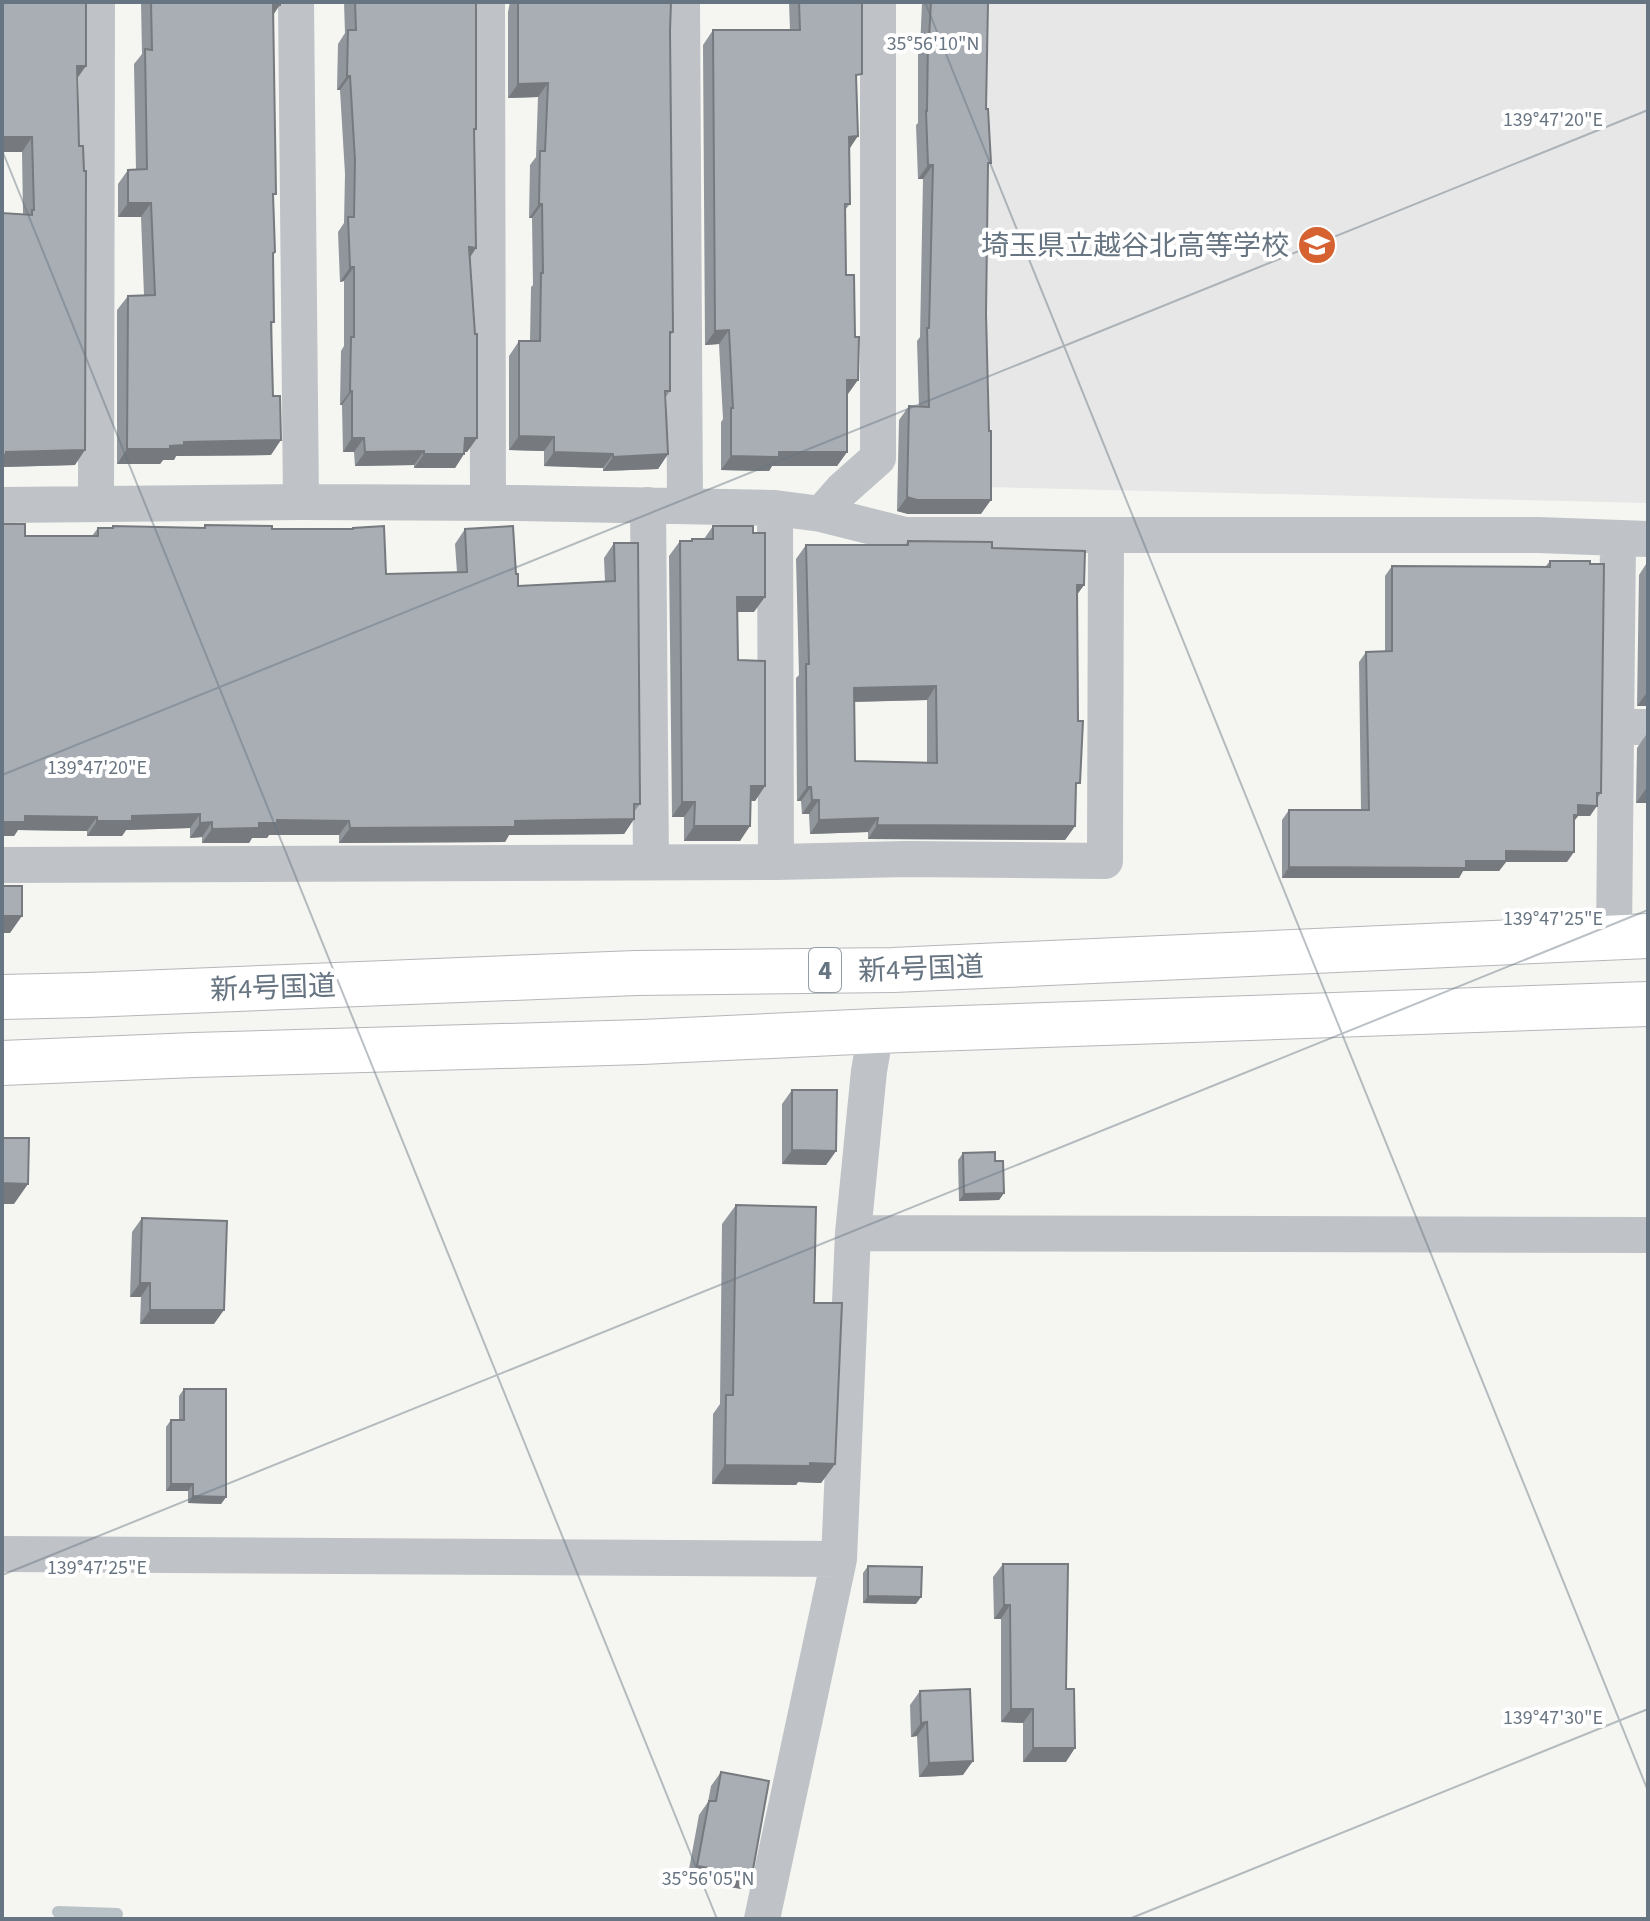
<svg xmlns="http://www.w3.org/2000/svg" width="1650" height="1921" font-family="'Source Sans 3','Noto Sans JP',sans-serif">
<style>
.built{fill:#e6e7e6}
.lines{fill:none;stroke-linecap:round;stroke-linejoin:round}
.stream{stroke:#b9c3c7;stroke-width:12}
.trunk-casing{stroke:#b4b7ba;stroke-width:46}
.minor{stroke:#bfc2c6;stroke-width:36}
.trunk{stroke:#fff;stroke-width:44}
.wall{fill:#90969b;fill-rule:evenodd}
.shaded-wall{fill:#767a7e}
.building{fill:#a8aeb4;stroke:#767a7e;stroke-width:2;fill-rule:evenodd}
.ticks{fill:none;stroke:#677481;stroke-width:2;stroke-opacity:0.45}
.labels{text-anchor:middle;stroke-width:8;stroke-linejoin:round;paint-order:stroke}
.shield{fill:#fff;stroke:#959ea7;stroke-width:2}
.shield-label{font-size:26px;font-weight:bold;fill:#677481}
.poi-label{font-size:28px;fill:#677481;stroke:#fff;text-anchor:end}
.street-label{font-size:28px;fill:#677481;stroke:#fff}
.ticks-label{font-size:20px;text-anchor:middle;fill:#677481;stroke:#fff;stroke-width:8;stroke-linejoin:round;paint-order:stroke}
</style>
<rect width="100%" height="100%" fill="#f5f6f2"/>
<path class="built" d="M 986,2 L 1648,2 L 1648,503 L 987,487 Z"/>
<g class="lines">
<path class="stream" d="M 58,1912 L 117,1914"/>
<defs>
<path id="trunk" d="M 2,997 L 88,995 L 636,973 L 893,970 L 1648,936
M 2,1063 L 194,1055 L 642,1042 L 876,1031 L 1648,1004"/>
</defs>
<use href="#trunk" class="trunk-casing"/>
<path class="minor" d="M 296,2 L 301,502
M 487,2 L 488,503
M 682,2 L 685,506
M 96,504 L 97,2
M 2,505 L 301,502 L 518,503 L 775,508 L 821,514 L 905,535 L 1538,535 L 1648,539
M 648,505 L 651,862
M 775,508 L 776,862 L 907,859 L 1105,861 L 1106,535
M 821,514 L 842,490 L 878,458 L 878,2
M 1615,727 L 1648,727
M 2,865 L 776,862
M 1614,938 L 1618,539
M 853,1233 L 1648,1235
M 2,1554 L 839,1559
M 762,1919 L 839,1559 L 853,1233 L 869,1071 L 876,1031"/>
<use href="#trunk" class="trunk"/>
</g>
<path class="wall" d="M 141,2 L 280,2 L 274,14 L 273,198 L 275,252 L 273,256 L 271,455 L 176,456 L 174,460 L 163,460 L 160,464 L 117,464 L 117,310 L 128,296 L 144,295 L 141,217 L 118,217 L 118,184 L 128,170 L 136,170 L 134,64 L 142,54 Z
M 344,2 L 476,2 L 476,129 L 474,133 L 476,248 L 469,258 L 477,438 L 467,452 L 465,452 L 455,468 L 414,468 L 414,465 L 355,466 L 354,452 L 343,452 L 342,405 L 340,405 L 341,351 L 344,346 L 344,281 L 340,282 L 338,232 L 344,223 L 345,174 L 340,90 L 337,90 L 338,44 L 345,33 Z
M 510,2 L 671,2 L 670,31 L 673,332 L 670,336 L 670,391 L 665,398 L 668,454 L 658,469 L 603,471 L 603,468 L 544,466 L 544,451 L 509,450 L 509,356 L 519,341 L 530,341 L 531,287 L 533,285 L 532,218 L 529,218 L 530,165 L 536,157 L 538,97 L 508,98 L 508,12 Z
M 789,2 L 862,2 L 856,82 L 850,148 L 850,204 L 845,210 L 848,394 L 847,394 L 847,452 L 837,466 L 772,466 L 769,471 L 721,470 L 721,422 L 723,419 L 719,344 L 705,345 L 703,45 L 713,30 L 790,30 Z
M 922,2 L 988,2 L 986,109 L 988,167 L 981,514 L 908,514 L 897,511 L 899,420 L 909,406 L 919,407 L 917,341 L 920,337 L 923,179 L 918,179 L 916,125 L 918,123 L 918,53 L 920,50 Z
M 77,78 L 75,465 L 2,467 L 2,213 L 23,214 L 22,152 L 2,152 Z
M 205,525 L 272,529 L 352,529 L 353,528 L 386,574 L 457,572 L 455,544 L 465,529 L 516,574 L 518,586 L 605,581 L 604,558 L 614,543 L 640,804 L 634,812 L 634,819 L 624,834 L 509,835 L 505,842 L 339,843 L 339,835 L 269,835 L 267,838 L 252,838 L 249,843 L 202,843 L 202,837 L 190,838 L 190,828 L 126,830 L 122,836 L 87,836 L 87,831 L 18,830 L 14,836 L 25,536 L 92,536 L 98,528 L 111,528 L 113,526 L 203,528 Z
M 713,526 L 754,612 L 737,612 L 738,660 L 765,786 L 755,801 L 751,801 L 740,841 L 684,841 L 684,817 L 672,817 L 669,556 L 680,541 L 691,541 L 692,539 L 704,539 Z
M 908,541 L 992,548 L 1084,585 L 1077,594 L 1075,826 L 1065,840 L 868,839 L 868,832 L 810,834 L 809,814 L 802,814 L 801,801 L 797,801 L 796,678 L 799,675 L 796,559 L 806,545 L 905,545 ZM 927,700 L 927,762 L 855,761 L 854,702 Z
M 1550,561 L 1601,793 L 1597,799 L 1590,816 L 1578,816 L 1574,821 L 1567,862 L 1506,862 L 1499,871 L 1463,871 L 1459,878 L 1282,878 L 1282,820 L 1289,810 L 1361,810 L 1359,662 L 1366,652 L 1385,651 L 1385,576 L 1392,566 L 1545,567 Z
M 1648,561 L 1648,706 L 1637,706 L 1639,575 Z
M 1648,732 L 1648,803 L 1636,803 L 1637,748 Z
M 792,1090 L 836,1151 L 826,1165 L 782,1164 L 782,1104 Z
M 963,1153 L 1004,1193 L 999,1200 L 959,1201 L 958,1160 Z
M 736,1205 L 814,1303 L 835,1464 L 821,1483 L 798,1482 L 796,1485 L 712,1484 L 713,1414 L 720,1404 L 722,1224 Z
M 142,1218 L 214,1324 L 140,1324 L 141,1297 L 130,1297 L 132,1232 Z
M 184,1389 L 226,1497 L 221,1504 L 188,1503 L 188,1491 L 166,1491 L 166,1427 L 171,1420 L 179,1420 L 179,1396 Z
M 1003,1564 L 1066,1762 L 1023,1762 L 1023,1723 L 1001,1722 L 1001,1619 L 994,1619 L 993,1577 Z
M 868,1566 L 916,1604 L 863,1603 L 863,1573 Z
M 920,1691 L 963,1775 L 919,1777 L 917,1736 L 911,1737 L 910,1705 Z
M 721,1772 L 752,1875 L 742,1889 L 687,1880 L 699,1815 L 708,1802 L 711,1786 Z"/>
<path class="shaded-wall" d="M 273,5 L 280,5 L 270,19 Z
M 77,66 L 86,66 L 76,80 Z
M 347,76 L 350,76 L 340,90 L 337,90 Z
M 548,83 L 538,97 L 508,98 L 518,84 Z
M 858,136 L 848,151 L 849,137 Z
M 2,137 L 32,137 L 22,152 L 2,152 Z
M 928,165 L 933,165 L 923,179 L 918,179 Z
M 128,203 L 151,203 L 141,217 L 118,217 Z
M 539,204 L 542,204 L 532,218 L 529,218 Z
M 469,247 L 476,248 L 467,262 Z
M 350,267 L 354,267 L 344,281 L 340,282 Z
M 729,330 L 719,344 L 705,345 L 715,331 Z
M 847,380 L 858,380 L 848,394 L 837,394 Z
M 350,391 L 352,391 L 342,405 L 340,405 Z
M 519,436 L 554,437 L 544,451 L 509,450 Z
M 352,438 L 364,438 L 354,452 L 343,452 Z
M 465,438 L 477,438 L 467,452 L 455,452 Z
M 281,440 L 271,455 L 176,456 L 174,460 L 163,460 L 160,464 L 117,464 L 127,449 L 170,446 L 184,442 Z
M 85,450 L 75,465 L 2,467 L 2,454 L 6,452 Z
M 424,451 L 414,465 L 355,466 L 365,452 Z
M 554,452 L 613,454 L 603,468 L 544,466 Z
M 779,452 L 847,452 L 837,466 L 772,466 L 769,471 L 721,470 L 731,456 Z
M 424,454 L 464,454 L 455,468 L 414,468 Z
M 668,454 L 658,469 L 603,471 L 613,457 Z
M 907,497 L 991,500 L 981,514 L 908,514 L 897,511 Z
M 1077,585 L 1084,585 L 1074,599 Z
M 737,597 L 765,597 L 754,612 L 726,612 Z
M 936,686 L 927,700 L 844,702 L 854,688 Z
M 1648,691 L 1648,706 L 1637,706 Z
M 751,786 L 765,786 L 755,801 L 740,801 Z
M 1648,786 L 1648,803 L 1636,803 Z
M 807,787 L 811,787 L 801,801 L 797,801 Z
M 812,800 L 819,800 L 809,814 L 802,814 Z
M 682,802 L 695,802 L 684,817 L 672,817 Z
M 1578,805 L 1597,806 L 1590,816 L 1578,816 L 1571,825 Z
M 200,814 L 190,828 L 126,830 L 122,836 L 87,836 L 97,821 L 132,816 Z
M 25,816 L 97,817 L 87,831 L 18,830 L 14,836 L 2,836 L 2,822 Z
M 878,818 L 868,832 L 810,834 L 819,820 Z
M 634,819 L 624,834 L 509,835 L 505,842 L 339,843 L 350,828 L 515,821 Z
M 277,820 L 349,821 L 339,835 L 269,835 L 267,838 L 252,838 L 249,843 L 202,843 L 212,829 Z
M 212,822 L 202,837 L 190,838 L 200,823 Z
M 877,825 L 1075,826 L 1065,840 L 868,839 Z
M 694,826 L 750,826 L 740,841 L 684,841 Z
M 1506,851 L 1574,852 L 1567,862 L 1506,862 L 1499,871 L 1463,871 L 1459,878 L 1282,878 L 1289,867 L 1466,861 Z
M 2,916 L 22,916 L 10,933 L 2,933 Z
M 792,1150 L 836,1151 L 826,1165 L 782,1164 Z
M 2,1183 L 28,1184 L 14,1204 L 2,1204 Z
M 1004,1193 L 999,1200 L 959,1201 L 964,1194 Z
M 140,1283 L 150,1283 L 141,1297 L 130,1297 Z
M 150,1310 L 224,1310 L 214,1324 L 140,1324 Z
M 810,1463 L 835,1464 L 821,1483 L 798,1482 L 796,1485 L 712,1484 L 725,1465 Z
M 171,1484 L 193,1484 L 188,1491 L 166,1491 Z
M 193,1496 L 226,1497 L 221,1504 L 188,1503 Z
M 868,1596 L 921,1597 L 916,1604 L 863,1603 Z
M 1004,1605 L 1010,1605 L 1001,1619 L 994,1619 Z
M 1011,1709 L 1033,1709 L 1023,1723 L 1001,1722 Z
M 927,1722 L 917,1736 L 911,1737 L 921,1723 Z
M 1033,1748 L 1075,1748 L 1066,1762 L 1023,1762 Z
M 973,1761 L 963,1775 L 919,1777 L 929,1763 Z
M 697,1866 L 752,1875 L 742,1889 L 687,1880 Z"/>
<path class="building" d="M 2,2 L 86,2 L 86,66 L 77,66 L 79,146 L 83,146 L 84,171 L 86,171 L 85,450 L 6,452 L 6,455 L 2,454 L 2,213 L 32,215 L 32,210 L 34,210 L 32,137 L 2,137 Z
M 151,2 L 280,2 L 280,5 L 273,5 L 276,194 L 273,194 L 275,252 L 273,253 L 274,322 L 271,322 L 273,396 L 280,396 L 281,440 L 184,442 L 184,445 L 170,446 L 170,449 L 127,449 L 128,296 L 155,295 L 151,203 L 128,203 L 128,170 L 147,169 L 145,49 L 152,50 Z
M 355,2 L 476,2 L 476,129 L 474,129 L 476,248 L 469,247 L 475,334 L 477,334 L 477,438 L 465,438 L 464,454 L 424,454 L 424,451 L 365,452 L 364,438 L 352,438 L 352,391 L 350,391 L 351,337 L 354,337 L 354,267 L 350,267 L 348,217 L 354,217 L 355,160 L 350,76 L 347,76 L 348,30 L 356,30 Z
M 518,2 L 671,2 L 670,31 L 673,332 L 670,332 L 670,391 L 665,391 L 668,454 L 613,457 L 613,454 L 554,452 L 554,437 L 519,436 L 519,341 L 540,341 L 541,273 L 543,273 L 542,204 L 539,204 L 540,151 L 545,151 L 548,83 L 518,84 Z
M 799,2 L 862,2 L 862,74 L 856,75 L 858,136 L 849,137 L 850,204 L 845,204 L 846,275 L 854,275 L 855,337 L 859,337 L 858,380 L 847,380 L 847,452 L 779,452 L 779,457 L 731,456 L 731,408 L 733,408 L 729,330 L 715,331 L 713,30 L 800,30 Z
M 931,2 L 988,2 L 986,109 L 988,109 L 991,163 L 988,163 L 986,314 L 989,431 L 991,431 L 991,500 L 917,500 L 907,497 L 909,406 L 929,407 L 927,328 L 929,328 L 933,165 L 928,165 L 926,111 L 927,111 L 928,39 L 929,39 Z
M 2,524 L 25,524 L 25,536 L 98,536 L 98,528 L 113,528 L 113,526 L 205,528 L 205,525 L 272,526 L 272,529 L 353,529 L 353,528 L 384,526 L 386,574 L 467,572 L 465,529 L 513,526 L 516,574 L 518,574 L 518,586 L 615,581 L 614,543 L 638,543 L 640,804 L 634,804 L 634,819 L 515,821 L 515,827 L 350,828 L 349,821 L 277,820 L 277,823 L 259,823 L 259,828 L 212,829 L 212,822 L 200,823 L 200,814 L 132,816 L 132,821 L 97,821 L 97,817 L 25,816 L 25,822 L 2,822 Z
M 713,526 L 753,526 L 753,533 L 765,533 L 765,597 L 737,597 L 738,660 L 765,661 L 765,786 L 751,786 L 750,826 L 694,826 L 695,802 L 682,802 L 680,541 L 692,541 L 692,539 L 713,539 Z
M 908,541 L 992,542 L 992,548 L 1085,551 L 1084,585 L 1077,585 L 1078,721 L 1083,721 L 1080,783 L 1076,783 L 1075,826 L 877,825 L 878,818 L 819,820 L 819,800 L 812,800 L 811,787 L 807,787 L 806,664 L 809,664 L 806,545 L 908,545 ZM 936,686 L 937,763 L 855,761 L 854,688 Z
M 1550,561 L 1590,561 L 1590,564 L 1604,564 L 1601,793 L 1597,793 L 1597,806 L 1578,805 L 1578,815 L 1574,815 L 1574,852 L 1506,851 L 1506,861 L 1466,861 L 1466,868 L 1289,867 L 1289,810 L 1369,810 L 1366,652 L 1392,651 L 1392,566 L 1550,567 Z
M 2,886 L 22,886 L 22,916 L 2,916 Z
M 792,1090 L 837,1090 L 836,1151 L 792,1150 Z
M 2,1138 L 29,1138 L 28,1184 L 2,1183 Z
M 995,1152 L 995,1161 L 1003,1161 L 1004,1193 L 964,1194 L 963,1153 Z
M 736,1205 L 816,1207 L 814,1303 L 842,1303 L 835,1464 L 810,1463 L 810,1466 L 725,1465 L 726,1395 L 733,1395 Z
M 142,1218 L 227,1221 L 224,1310 L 150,1310 L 150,1283 L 140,1283 Z
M 184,1389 L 226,1389 L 226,1497 L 193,1496 L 193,1484 L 171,1484 L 171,1420 L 184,1420 Z
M 1003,1564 L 1068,1564 L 1066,1689 L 1074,1689 L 1075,1748 L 1033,1748 L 1033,1709 L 1011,1709 L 1010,1605 L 1004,1605 Z
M 868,1566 L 922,1567 L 921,1597 L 868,1596 Z
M 2,1611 L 3,1611 L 2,1721 Z
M 970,1689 L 973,1761 L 929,1763 L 927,1722 L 921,1723 L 920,1691 Z
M 721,1772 L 769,1781 L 752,1875 L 697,1866 L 709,1801 L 716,1801 Z"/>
<path class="ticks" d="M 925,2 L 1648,1791M 2,150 L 717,1919M 2,775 L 1648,110M 2,1575 L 1648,910M 1129,1919 L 1648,1709"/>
<defs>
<symbol id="school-disc" viewBox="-11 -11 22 22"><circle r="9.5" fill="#d66232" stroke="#fff"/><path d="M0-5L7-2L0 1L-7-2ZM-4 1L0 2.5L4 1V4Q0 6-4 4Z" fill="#fff"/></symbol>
</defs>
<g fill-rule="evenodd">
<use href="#school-disc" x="1295" y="223" width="44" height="44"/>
</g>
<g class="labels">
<rect class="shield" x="809" y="948" width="32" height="44" rx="6"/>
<g class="shield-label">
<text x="825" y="979">4</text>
</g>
<g class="poi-label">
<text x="1289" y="255">埼玉県立越谷北高等学校</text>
</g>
<g class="street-label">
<text transform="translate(921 968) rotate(-2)" y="10">新4号国道</text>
<text transform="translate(273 987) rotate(-2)" y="10">新4号国道</text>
</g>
</g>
<g class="ticks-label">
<text x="933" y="50">35°56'10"N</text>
<text x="1553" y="126">139°47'20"E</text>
<text x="97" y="774">139°47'20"E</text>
<text x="1553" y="925">139°47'25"E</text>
<text x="97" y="1574">139°47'25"E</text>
<text x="1553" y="1724">139°47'30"E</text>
<text x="708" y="1885">35°56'05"N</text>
</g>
<rect width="1650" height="1921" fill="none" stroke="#677481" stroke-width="8"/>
</svg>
